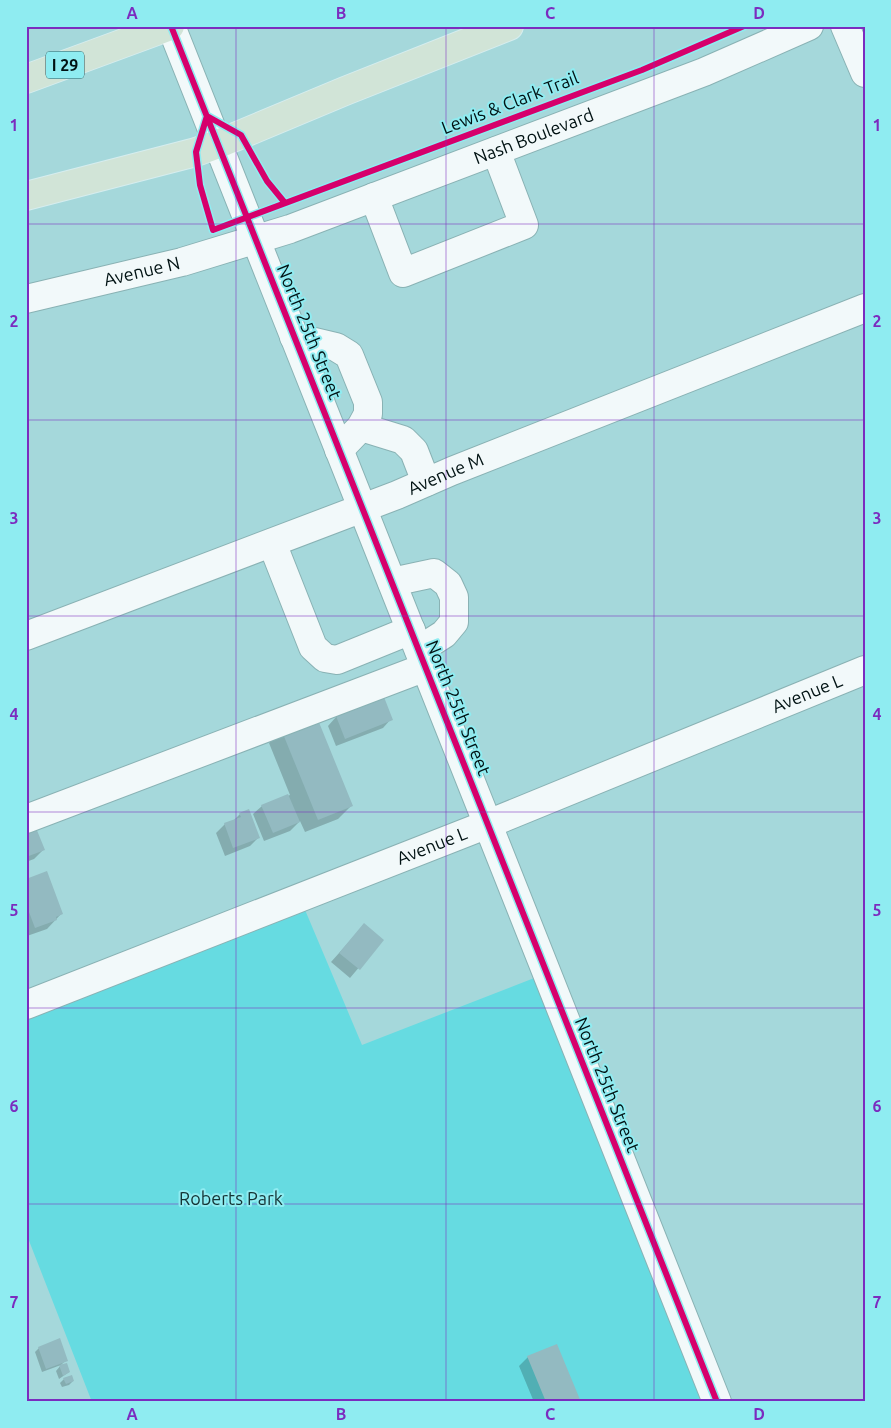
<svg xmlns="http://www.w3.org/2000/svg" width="891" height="1428" font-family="Ubuntu,sans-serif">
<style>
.green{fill:#66dbe1}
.shadow{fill:#0003}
.building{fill:#93bac1}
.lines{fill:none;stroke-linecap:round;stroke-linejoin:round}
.minor-casing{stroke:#89b2b4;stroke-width:30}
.highway-casing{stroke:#d6edef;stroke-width:30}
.minor{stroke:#f2f9fa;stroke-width:28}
.highway{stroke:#d1e4d7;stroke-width:28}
.cycleway-casing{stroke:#8fecf1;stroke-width:9}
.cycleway{stroke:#d6006c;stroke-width:6}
.grid{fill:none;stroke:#7b2cbf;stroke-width:1;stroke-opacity:0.55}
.labels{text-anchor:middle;stroke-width:4;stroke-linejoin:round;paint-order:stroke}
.shield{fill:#8fecf1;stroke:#2c5356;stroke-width:1}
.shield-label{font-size:16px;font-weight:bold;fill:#011213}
.street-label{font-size:18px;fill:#011213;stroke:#8fecf1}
.park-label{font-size:18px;fill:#153334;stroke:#8fecf1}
.neatline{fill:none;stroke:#7b2cbf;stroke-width:2}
.grid-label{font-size:16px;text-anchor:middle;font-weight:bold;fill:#7b2cbf}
</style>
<rect width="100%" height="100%" fill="#a5d8db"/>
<path class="green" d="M 300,898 L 362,1045 L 547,973 L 717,1402 L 92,1402 L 26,1233 L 26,1005 Z"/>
<path class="shadow" d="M 383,699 L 391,719 L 383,728 L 336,746 L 328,726 L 336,717 Z
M 282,730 L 351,806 L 338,819 L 305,832 L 300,821 L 290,831 L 264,841 L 253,814 L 262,806 L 290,795 L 269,743 Z
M 240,814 L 258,838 L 250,846 L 225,856 L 216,833 L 225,824 L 233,821 Z
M 26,828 L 43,850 L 34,859 L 26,862 Z
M 26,880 L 62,913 L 47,929 L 27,936 Z
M 364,925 L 382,940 L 350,978 L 331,962 Z
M 39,1348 L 66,1360 L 60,1366 L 69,1372 L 59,1379 L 56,1371 L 61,1365 L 42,1372 L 35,1352 Z
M 528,1357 L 580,1402 L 534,1402 L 519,1366 Z
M 64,1379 L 73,1381 L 69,1385 L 62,1387 L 60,1383 Z"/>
<path class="building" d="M 384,697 L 393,720 L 345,739 L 336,716 Z
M 316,715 L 353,806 L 318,820 L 281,729 Z
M 288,794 L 300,822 L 273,833 L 261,805 Z
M 249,809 L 260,838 L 233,848 L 224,823 L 241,817 L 239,813 Z
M 34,823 L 45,850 L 26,857 L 26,826 Z
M 47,871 L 63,914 L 56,917 L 57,920 L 35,928 L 26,904 L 26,879 Z
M 364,923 L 384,940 L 360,970 L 339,953 Z
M 60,1338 L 68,1361 L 46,1369 L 38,1347 Z
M 557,1344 L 581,1402 L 546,1402 L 527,1356 Z
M 67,1363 L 70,1372 L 63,1376 L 59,1365 Z
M 72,1375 L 74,1381 L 66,1384 L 63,1378 Z"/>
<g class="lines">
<defs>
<g id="minor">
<path d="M 171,26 L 717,1402"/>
<path d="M 845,26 L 865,73"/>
<path d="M 374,197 L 403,273 L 524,225 L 496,151"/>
<path id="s1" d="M 26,299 L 182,262 L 290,229 L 704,72 L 809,26"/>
<path d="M 294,337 L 336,347 L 349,355 L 368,402 L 368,414 L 361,427 L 339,450"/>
<path d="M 361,427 L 403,440 L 414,451 L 426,482"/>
<path d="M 272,543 L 313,647 L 325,658 L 337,660 L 411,630"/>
<path d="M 392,582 L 434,573 L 448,584 L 454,597 L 454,622 L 444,634 L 419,650"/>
<path id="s2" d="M 26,636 L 397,495 L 452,471 L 865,308"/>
<path d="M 26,819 L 426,667"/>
<path id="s3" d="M 26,1005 L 488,824 L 865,670"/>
</g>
<path id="highway" d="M 26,79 L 170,26
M 26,196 L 196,152 L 218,144 L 345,91 L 509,26"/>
</defs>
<use href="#minor" class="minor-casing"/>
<use href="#highway" class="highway-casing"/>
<use href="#minor" class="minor"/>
<use href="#highway" class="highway"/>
<defs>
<path id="cycleway" d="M 171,26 L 717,1402
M 207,116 L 196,152 L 200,185 L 213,230 L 642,70 L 744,26
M 207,116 L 241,135 L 267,181 L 285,203"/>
</defs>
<use href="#cycleway" class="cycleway-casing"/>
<use href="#cycleway" class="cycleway"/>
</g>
<path class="grid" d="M 236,26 L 236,1402M 446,26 L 446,1402M 654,26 L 654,1402M 26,224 L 865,224M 26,420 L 865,420M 26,616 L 865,616M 26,812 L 865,812M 26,1008 L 865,1008M 26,1204 L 865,1204"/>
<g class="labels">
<rect class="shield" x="46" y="51.5" width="38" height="27" rx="4"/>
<g class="shield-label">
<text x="65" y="71">I 29</text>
</g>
<g class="street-label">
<text transform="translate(510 103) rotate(-21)" y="6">Lewis &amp; Clark Trail</text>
<text dy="6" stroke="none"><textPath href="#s1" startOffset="534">Nash Boulevard</textPath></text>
<text dy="6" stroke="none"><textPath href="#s1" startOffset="119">Avenue N</textPath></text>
<text transform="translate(309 332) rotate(68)" y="6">North 25th Street</text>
<text dy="6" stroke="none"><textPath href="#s2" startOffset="450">Avenue M</textPath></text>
<text dy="6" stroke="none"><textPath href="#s3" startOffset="841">Avenue L</textPath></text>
<text transform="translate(458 708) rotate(68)" y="6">North 25th Street</text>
<text dy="6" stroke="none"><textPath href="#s3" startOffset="436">Avenue L</textPath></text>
<text transform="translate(607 1085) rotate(68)" y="6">North 25th Street</text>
</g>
<g class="park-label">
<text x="231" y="1205">Roberts Park</text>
</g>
</g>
<rect width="891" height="1428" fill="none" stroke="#8fecf1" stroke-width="55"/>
<rect x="28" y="28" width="836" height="1372" class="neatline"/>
<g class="grid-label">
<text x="132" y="19">A</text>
<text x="341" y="19">B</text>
<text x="550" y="19">C</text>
<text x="759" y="19">D</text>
<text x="14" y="131">1</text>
<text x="877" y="131">1</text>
<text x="14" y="327">2</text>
<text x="877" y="327">2</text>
<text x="14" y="524">3</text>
<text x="877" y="524">3</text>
<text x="14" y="720">4</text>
<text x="877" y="720">4</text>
<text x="14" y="916">5</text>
<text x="877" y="916">5</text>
<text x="14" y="1112">6</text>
<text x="877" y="1112">6</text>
<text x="14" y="1308">7</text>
<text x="877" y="1308">7</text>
<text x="132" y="1420">A</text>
<text x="341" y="1420">B</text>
<text x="550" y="1420">C</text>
<text x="759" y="1420">D</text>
</g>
</svg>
